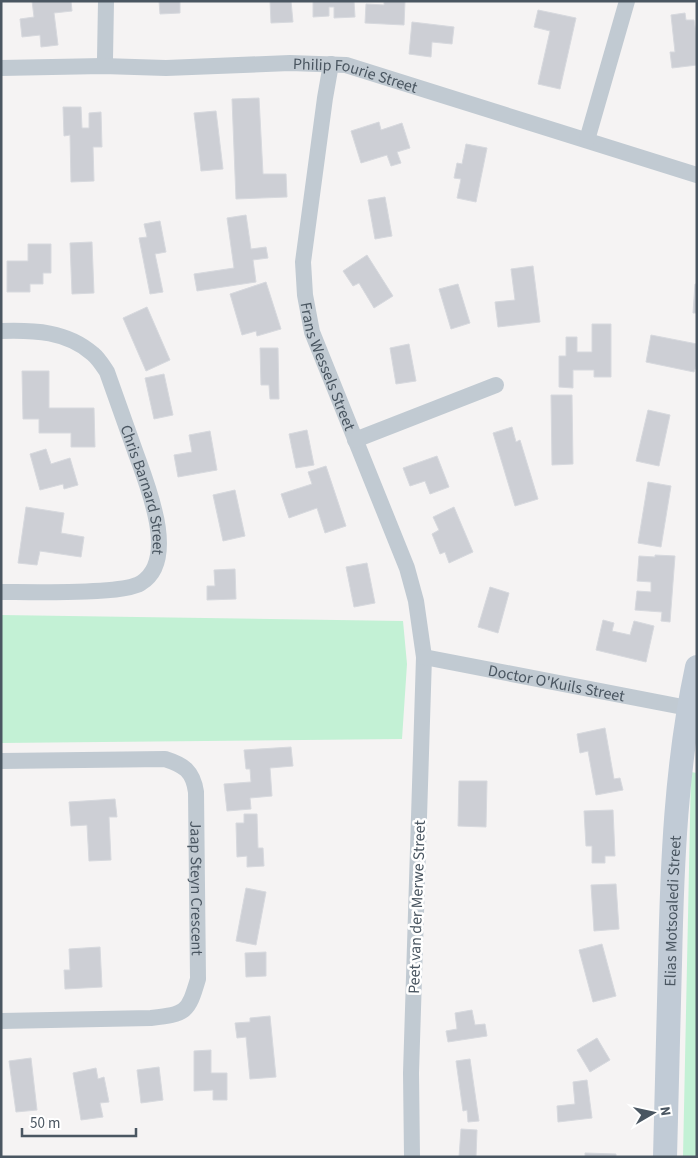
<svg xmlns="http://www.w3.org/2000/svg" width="698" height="1158" font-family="'Source Sans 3',sans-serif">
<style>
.green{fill:#c3f1d5}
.building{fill:#cdcfd5;stroke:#d7d9de}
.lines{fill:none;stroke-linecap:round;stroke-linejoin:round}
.street{stroke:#c1cad2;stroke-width:16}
.secondary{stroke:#c1cbd6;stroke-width:24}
.labels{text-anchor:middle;stroke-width:5;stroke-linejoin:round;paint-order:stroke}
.street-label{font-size:16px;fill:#4a5661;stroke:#fff}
</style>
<rect width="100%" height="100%" fill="#f5f3f3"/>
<path class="green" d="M 1,615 L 403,621 L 407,664 L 402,739 L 1,743 Z
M 691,772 L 697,773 L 697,1157 L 683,1157 Z"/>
<path class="building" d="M 32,1 L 71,1 L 72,11 L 54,13 L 58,45 L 41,47 L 40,35 L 22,37 L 20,19 L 34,17 Z
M 159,1 L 180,1 L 180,13 L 160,14 Z
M 270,1 L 291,1 L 293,22 L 271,23 Z
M 313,1 L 354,1 L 355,17 L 334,18 L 334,7 L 329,7 L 329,16 L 313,17 Z
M 384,1 L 405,1 L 404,25 L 365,23 L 366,4 L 384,5 Z
M 538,10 L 576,18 L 560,89 L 538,84 L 550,31 L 534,27 Z
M 685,13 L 686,20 L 694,20 L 697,38 L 697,65 L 672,68 L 670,52 L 675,52 L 671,15 Z
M 412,22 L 454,27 L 452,44 L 432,42 L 431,57 L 409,54 Z
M 259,98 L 263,174 L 286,174 L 287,197 L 236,199 L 232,99 Z
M 63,107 L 81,107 L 82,128 L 89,128 L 89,113 L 101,112 L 102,147 L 93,147 L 94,181 L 71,182 L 70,135 L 64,136 Z
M 216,111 L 223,169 L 201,171 L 194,113 Z
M 379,122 L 381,130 L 402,123 L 410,148 L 397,152 L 401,163 L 391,166 L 387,155 L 361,163 L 351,131 Z
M 466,144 L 487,148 L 476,202 L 457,198 L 461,179 L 454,178 L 457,163 L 462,164 Z
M 385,197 L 392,236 L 375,239 L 368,200 Z
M 246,215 L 251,249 L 266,247 L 268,258 L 253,260 L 256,282 L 197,291 L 194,274 L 234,268 L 227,218 Z
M 160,221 L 166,252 L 155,254 L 163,292 L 150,294 L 139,238 L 147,237 L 144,224 Z
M 92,242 L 94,293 L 72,294 L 70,243 Z
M 28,244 L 51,244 L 51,273 L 43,273 L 43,284 L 30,284 L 30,292 L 7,292 L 7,261 L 28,261 Z
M 367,255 L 393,296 L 374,308 L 359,283 L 353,286 L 343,271 Z
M 533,266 L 540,322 L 498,327 L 495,302 L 515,300 L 511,269 Z
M 266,282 L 281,329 L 257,336 L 256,331 L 242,335 L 230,294 Z
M 458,284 L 470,323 L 451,329 L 439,289 Z
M 695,284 L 697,284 L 697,313 L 693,313 Z
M 147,307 L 170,360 L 146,371 L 123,318 Z
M 592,324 L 611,324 L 611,377 L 594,377 L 594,370 L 573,370 L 573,388 L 559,387 L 559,356 L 566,356 L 566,337 L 577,337 L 577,352 L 592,352 Z
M 651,335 L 697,344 L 697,364 L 694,372 L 646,362 Z
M 409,344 L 416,381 L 396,384 L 390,348 Z
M 260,348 L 278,348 L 279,399 L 270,399 L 269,385 L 261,385 Z
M 22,371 L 49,371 L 49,408 L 94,408 L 95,447 L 71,447 L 71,433 L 39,433 L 39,419 L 23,419 Z
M 164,374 L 173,415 L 154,419 L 145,378 Z
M 551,395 L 572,395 L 573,464 L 552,465 Z
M 648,410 L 670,415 L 659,466 L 636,461 Z
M 512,427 L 516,442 L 520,440 L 538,499 L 515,506 L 493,433 Z
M 307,430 L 314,465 L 296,468 L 289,434 Z
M 210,431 L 217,470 L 178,477 L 174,455 L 192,452 L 189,435 Z
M 46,449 L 51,464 L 70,458 L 78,485 L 64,489 L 63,484 L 40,490 L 30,454 Z
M 437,456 L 449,487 L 430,494 L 425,481 L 410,486 L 403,468 Z
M 326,466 L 346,526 L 325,533 L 317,508 L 289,518 L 281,494 L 312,484 L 308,472 Z
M 648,482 L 671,486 L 661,547 L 638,543 Z
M 235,490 L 245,536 L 223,541 L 213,495 Z
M 26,507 L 64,513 L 61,533 L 84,537 L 81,557 L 40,551 L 37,565 L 18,563 Z
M 454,507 L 473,552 L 449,563 L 445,552 L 440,554 L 432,534 L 439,530 L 433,517 Z
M 655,555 L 675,556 L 670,622 L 661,621 L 662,612 L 635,610 L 637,591 L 651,592 L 651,582 L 637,581 L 639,556 L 655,557 Z
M 367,563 L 375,603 L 354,607 L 346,567 Z
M 235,569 L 236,599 L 207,600 L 207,586 L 215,586 L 214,570 Z
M 490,587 L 509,593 L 498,633 L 478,627 Z
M 603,620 L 614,623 L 612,631 L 630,635 L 634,621 L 654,626 L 646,662 L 596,650 Z
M 605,728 L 614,779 L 620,778 L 623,790 L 596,795 L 588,751 L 580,753 L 577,734 Z
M 291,747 L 293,766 L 270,768 L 272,796 L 250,798 L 251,809 L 227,811 L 224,784 L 251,782 L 250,769 L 246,769 L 244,750 Z
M 459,781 L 487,781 L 486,827 L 458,826 Z
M 115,799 L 117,817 L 109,817 L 111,860 L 89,861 L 87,825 L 71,826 L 69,802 Z
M 613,810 L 615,856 L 605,856 L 605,863 L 592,863 L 592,846 L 586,846 L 584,811 Z
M 244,814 L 257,814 L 258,848 L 263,848 L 264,866 L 247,867 L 247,856 L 237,857 L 236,823 L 244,823 Z
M 616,884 L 619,929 L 594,931 L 591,885 Z
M 246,888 L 266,892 L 256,945 L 236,941 Z
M 602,944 L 616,996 L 593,1002 L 579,950 Z
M 100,947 L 102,987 L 65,989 L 64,970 L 70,970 L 69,949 Z
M 266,952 L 266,976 L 246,977 L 245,953 Z
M 472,1010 L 475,1025 L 485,1024 L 487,1036 L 448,1042 L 446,1031 L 457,1029 L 455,1013 Z
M 270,1016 L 276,1077 L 250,1079 L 246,1037 L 237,1038 L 235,1023 L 250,1022 L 250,1018 Z
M 597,1038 L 610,1060 L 590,1072 L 577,1050 Z
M 211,1050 L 211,1073 L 227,1073 L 227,1100 L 213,1100 L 213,1090 L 194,1091 L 194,1051 Z
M 31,1058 L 37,1110 L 16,1112 L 9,1061 Z
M 470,1059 L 479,1121 L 468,1122 L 467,1110 L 463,1111 L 456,1061 Z
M 159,1067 L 163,1100 L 141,1103 L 137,1070 Z
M 96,1068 L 98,1079 L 104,1077 L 109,1102 L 100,1103 L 103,1117 L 81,1120 L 73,1073 Z
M 587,1080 L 592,1118 L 558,1122 L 557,1106 L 575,1104 L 573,1082 Z
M 461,1129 L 477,1130 L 476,1157 L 459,1157 Z
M 585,1153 L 616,1154 L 616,1157 L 585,1157 Z"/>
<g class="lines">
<g class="street">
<path id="s1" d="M 331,64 L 325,98 L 303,262 L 305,295 L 312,332 L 407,568 L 416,601 L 424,657 L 411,1073 L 412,1157"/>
<path d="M 103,66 L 105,59 L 106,1"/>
<path id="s2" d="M 1,68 L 103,66 L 166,68 L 290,63 L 346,65 L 697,175"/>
<path d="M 587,140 L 627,1"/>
<path id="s3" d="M 1,331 C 34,330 67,331 93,354 C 99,359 103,366 107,372 C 116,398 125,423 134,448 C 145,480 180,559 141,583 C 123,595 27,592 1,592"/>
<path d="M 355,440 L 496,385"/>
<path id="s4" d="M 424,657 L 688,708"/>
<path id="s5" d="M 1,761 L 165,759 C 184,765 193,771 196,792 L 198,979 C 188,1013 186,1014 151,1018 L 1,1021"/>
</g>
<path class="secondary" id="s6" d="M 665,1157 C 667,1092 668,1028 670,964 C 672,864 676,764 697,667"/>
</g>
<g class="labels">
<g class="street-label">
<text dy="6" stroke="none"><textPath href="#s2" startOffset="356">Philip Fourie Street</textPath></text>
<text dy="6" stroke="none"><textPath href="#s1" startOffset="308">Frans Wessels Street</textPath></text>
<text dy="6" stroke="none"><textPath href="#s3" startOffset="244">Chris Barnard Street</textPath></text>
<text dy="6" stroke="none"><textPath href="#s4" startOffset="135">Doctor O'Kuils Street</textPath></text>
<text dy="6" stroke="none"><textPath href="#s5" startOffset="309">Jaap Steyn Crescent</textPath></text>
<text transform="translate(416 907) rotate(-88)" y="6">Peet van der Merwe Street</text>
<text dy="6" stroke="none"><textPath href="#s6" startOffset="246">Elias Motsoaledi Street</textPath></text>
</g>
</g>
<rect width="698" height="1158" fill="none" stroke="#4a5661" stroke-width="5"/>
<g transform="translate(653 1113) rotate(81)" stroke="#ffffff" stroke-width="4" paint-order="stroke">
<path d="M0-4L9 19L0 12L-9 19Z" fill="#4a5661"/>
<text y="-8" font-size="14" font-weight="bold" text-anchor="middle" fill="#4a5661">N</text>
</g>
<path d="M22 1128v8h114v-8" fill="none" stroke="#4a5661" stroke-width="2.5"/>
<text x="30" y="1128" font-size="15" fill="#4a5661" stroke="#ffffff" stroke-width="4" paint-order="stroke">50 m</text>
</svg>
